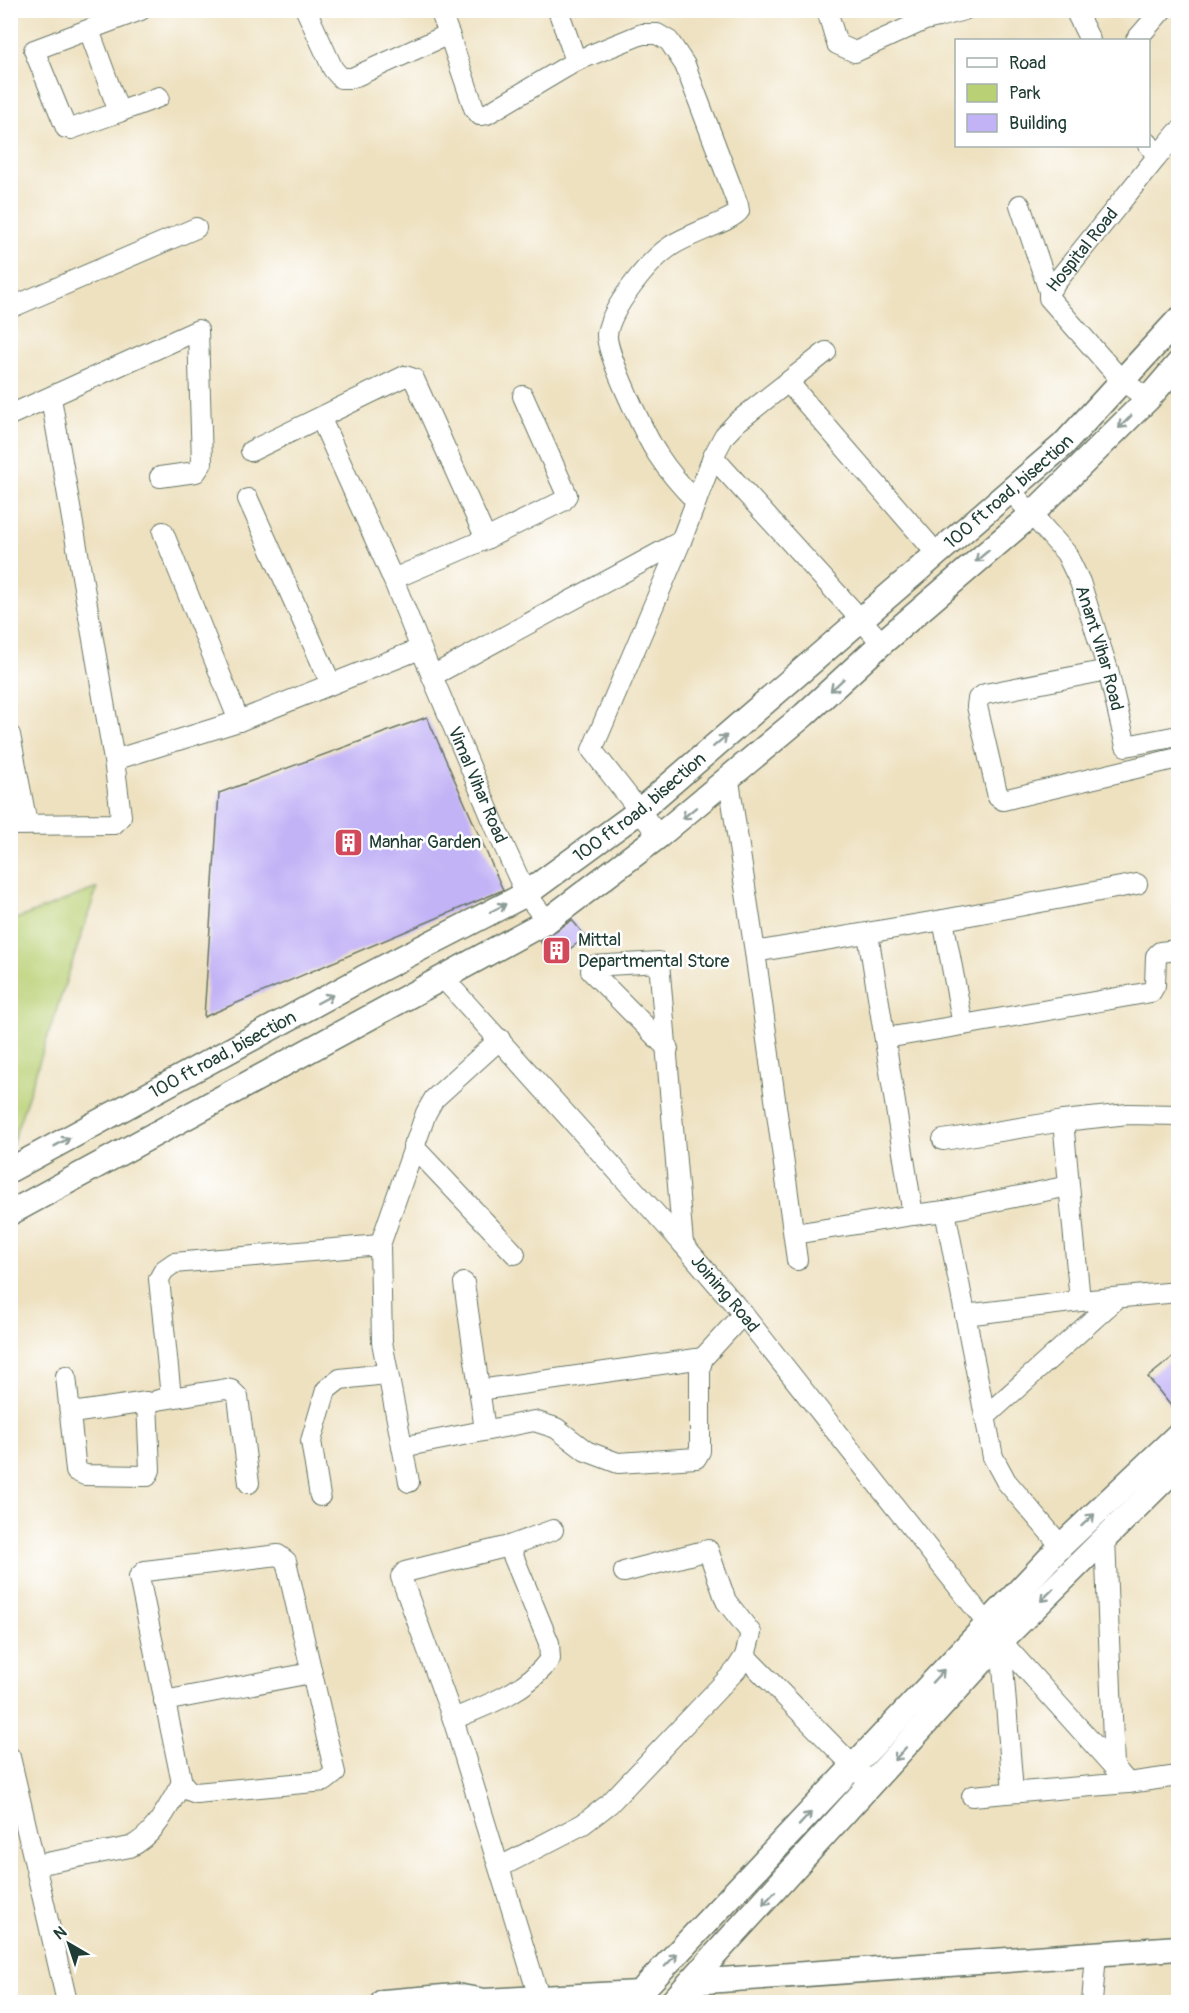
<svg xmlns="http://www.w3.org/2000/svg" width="1189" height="2013" font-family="Pangolin,sans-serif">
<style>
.green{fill:#b9d074;stroke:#6c8654;stroke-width:1.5}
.building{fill:#c2b3f6}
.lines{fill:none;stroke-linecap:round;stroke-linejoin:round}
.minor-casing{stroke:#677665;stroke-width:22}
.tertiary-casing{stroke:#677665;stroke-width:27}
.minor{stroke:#fff;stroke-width:20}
.tertiary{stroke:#fff;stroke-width:24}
.oneway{stroke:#8f9e9a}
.labels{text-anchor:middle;stroke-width:5;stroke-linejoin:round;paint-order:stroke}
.street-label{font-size:18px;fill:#1f3d34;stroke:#fff}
.poi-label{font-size:18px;fill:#1f3d34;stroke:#fff;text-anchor:start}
</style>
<rect width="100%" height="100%" fill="#fff"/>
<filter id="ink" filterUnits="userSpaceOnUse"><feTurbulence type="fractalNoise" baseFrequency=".0167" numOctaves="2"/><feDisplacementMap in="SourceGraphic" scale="12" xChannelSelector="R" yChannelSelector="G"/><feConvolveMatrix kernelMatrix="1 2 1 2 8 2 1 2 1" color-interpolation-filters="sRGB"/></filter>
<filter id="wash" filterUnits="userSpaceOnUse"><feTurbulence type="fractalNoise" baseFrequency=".008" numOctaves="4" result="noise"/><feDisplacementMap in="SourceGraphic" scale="24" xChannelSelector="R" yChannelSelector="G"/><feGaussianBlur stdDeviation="1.35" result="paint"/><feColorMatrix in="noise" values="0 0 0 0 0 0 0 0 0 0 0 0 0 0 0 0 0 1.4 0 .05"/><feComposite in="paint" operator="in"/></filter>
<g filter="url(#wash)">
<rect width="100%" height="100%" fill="#eee1c0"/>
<path class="green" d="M 97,888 L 11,1147 L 11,921 Z"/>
<g id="blocks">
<path class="building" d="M 427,717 L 503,890 L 204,1017 L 219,793 Z
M 572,920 L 586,937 L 553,961 L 540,941 Z
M 1173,1357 L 1179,1365 L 1179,1416 L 1148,1377 Z"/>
</g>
</g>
<g filter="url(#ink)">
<use href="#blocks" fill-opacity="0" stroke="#677665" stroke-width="1.5"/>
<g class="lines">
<defs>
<g id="minor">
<path d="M 306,10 L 333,69 L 341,78 L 352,78 L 449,34 L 440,10"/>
<path d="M 827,10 L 837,44 L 855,52 L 925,20 L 938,17 L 937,10"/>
<path d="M 1075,10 L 1090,40"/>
<path d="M 938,17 L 964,10"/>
<path d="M 89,30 L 119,112 L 159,97"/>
<path d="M 449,34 L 474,108 L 480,115 L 487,114 L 576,61 L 558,10"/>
<path d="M 1136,40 L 1162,10"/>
<path d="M 576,61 L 642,34 L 657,34 L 669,41 L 685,65 L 738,205 L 739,211 C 734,220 684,236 671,246 C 649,260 611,308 607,334 C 605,352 646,437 658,455 C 669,472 682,487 696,501"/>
<path d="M 119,112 L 71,129 L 66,128 L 34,50 L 141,10"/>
<path d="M 1157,157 L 1178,132"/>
<path d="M 1020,205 L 1049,291"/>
<path d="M 10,308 L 196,228"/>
<path d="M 826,352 L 737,422 L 724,436 L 713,457 L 882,643"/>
<path d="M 788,382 L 937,554"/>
<path id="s1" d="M 1148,399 L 1121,380 L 1049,298 L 1049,291 L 1157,157 L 1148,143"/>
<path d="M 10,415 L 198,330 L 202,463 L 196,472 L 160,477"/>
<path d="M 321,419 L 393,579 L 432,676 L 681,541"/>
<path d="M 251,451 L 405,376 L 414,379 L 486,539 L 393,579"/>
<path id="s2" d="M 1011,491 L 1066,553 L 1080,582 L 1108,670 L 1126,746 L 1178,736"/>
<path d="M 248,499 L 331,684"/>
<path d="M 163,532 L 239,721"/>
<path d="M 486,539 L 563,501 L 567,495 L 523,396"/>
<path d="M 1108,670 L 985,694 L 978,699 L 977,706 L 998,797 L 1003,800 L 1178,758"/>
<path id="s3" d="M 432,676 L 498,833 L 526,894 L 547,921"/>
<path d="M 10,735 L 27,824"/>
<path d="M 114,760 L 239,721 L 420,649"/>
<path d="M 729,781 L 755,952 L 943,920 L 963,1025 L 1151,992 L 1155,985 L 1156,956 L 1160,952 L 1178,950"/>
<path d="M 10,825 L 114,824 L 121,816 L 114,760 L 51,398"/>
<path d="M 659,836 L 592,750 L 681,541 L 713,457"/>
<path d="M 943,920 L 1137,884"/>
<path d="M 868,934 L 913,1215 L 945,1211 L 993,1457 L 1006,1481 L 1061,1546"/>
<path d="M 755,952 L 797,1260"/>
<path id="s4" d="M 444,979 L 683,1244 L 743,1314 L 1001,1641 L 1114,1767"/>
<path d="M 886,1038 L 963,1025"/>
<path d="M 668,1049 L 591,971 L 592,966 L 659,962 L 683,1244"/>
<path d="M 943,1140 L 1063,1121"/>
<path d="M 413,1146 L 515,1254"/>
<path d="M 945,1211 L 1069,1186"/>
<path d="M 794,1234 L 913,1215"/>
<path d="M 464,1283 L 485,1430"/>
<path d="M 1080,1301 L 1063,1121 L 1128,1114 L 1178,1115"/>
<path d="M 965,1315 L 1080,1301 L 1178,1292"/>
<path d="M 66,1376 L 76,1471 L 85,1475 L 147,1476 L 150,1470 L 147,1402 L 72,1413"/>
<path d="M 479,1390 L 703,1358"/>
<path d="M 171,1397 L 159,1279 L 164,1270 L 174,1263 L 380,1245"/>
<path d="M 158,1400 L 226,1389 L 231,1390 L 238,1397 L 249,1483"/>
<path d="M 987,1415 L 1116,1299"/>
<path d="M 402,1447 L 534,1421 L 556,1428 L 586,1451 L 618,1463 L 696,1458 L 700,1451 L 700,1368 L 703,1358 L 743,1314"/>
<path d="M 409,1482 L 382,1342 L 380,1245 L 426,1113 L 434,1099 L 500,1039"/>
<path d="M 320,1496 L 311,1441 L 326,1390 L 340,1379 L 386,1374"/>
<path d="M 1105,1537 L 1114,1767 L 1128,1783"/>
<path d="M 278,1555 L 286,1561 L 335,1773 L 325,1781 L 196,1793 L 188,1790 L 182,1783 L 139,1577 L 145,1571 Z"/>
<path d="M 1001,1641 L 1013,1792"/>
<path d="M 745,1656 L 863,1776"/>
<path d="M 164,1701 L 311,1673"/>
<path d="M 453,1719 C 488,1705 527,1691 550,1659 L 549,1643 L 509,1546"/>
<path d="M 10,1757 L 67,2002"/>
<path d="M 972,1796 L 1128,1783 L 1178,1776"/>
<path d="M 36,1865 L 130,1847 C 156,1835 168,1806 182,1783"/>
<path d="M 500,1867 L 583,1824 L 609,1804 L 736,1670 L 745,1656 L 751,1633 L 726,1601 L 708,1550 L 624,1572"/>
<path d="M 539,1997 L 453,1719 L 401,1577 L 405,1572 L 509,1546 L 553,1530"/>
<path d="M 1092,2002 L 1096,1955"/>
</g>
<g id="tertiary">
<path id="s5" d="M 10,1170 L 363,978 L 526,894 L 638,812 L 1063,445 L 1178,320"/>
<path d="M 10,1213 L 547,921 L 659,836 L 804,715 L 882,643 L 1032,514 L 1148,399 L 1178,364"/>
<path d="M 692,1982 L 1178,1948"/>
<path d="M 383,2002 L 456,1996 L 484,2001 L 639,1993"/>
<path d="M 631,2002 L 1061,1546 L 1178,1435"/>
<path d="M 672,2002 L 1001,1641 L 1178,1466"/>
</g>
</defs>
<use href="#minor" class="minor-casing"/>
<use href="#tertiary" class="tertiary-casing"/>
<use href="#minor" class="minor"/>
<use href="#tertiary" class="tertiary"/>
</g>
<defs><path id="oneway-shaft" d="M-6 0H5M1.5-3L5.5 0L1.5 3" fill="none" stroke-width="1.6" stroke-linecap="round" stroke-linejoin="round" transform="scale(1.5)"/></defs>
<g class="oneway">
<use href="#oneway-shaft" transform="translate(1125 422) rotate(135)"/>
<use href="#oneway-shaft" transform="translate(982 556) rotate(140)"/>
<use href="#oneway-shaft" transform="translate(837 685) rotate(137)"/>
<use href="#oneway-shaft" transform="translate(720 741) rotate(-41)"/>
<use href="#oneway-shaft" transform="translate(689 813) rotate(141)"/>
<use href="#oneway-shaft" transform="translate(498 908) rotate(-27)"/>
<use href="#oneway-shaft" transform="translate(325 999) rotate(-28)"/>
<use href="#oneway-shaft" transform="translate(62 1142) rotate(-29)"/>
<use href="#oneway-shaft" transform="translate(1088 1520) rotate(-43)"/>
<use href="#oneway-shaft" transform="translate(1047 1595) rotate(135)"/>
<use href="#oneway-shaft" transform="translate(938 1676) rotate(-47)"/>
<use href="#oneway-shaft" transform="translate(900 1754) rotate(132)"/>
<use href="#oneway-shaft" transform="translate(805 1819) rotate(-47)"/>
<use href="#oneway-shaft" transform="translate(769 1898) rotate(133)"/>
<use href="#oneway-shaft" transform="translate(671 1960) rotate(-46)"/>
</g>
</g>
<defs>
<symbol id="building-square" viewBox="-11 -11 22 22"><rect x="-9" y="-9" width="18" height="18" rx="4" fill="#d1495b" stroke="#fff"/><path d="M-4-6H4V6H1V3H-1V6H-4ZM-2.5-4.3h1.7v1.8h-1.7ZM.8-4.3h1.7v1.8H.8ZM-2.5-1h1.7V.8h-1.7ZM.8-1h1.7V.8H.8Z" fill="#fff"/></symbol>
</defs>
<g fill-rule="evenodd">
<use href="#building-square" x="332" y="826" width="33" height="33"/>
<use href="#building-square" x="540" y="934" width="33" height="33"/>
</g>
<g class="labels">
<g class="street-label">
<text dy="6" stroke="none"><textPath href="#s1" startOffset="202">Hospital Road</textPath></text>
<text dy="6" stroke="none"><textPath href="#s5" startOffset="1214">100 ft road, bisection</textPath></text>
<text dy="6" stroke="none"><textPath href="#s2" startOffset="184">Anant Vihar Road</textPath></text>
<text dy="6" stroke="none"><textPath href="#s3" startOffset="118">Vimal Vihar Road</textPath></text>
<text dy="6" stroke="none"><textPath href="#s5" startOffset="728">100 ft road, bisection</textPath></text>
<text dy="6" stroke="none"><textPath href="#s5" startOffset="242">100 ft road, bisection</textPath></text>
<text dy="6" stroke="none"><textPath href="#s4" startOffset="422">Joining Road</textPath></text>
</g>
<g class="poi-label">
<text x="369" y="848">Manhar Garden</text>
<text x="578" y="946">Mittal<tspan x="578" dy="21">Departmental Store</tspan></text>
</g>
</g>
<rect width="1189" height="2013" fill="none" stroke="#fff" stroke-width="36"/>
<rect x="955" y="39" width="195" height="108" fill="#ffffff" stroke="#a5b1ae" stroke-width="1.5"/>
<rect x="967" y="58" width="30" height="9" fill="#ffffff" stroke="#a5b1ae" stroke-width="1.5"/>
<text x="1009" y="69" font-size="18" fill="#1f3d34">Road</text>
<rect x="967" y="84" width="30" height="18" fill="#b9d074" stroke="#a5b1ae" stroke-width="1.5"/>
<text x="1009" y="99" font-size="18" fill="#1f3d34">Park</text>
<rect x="967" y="114" width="30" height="18" fill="#c2b3f6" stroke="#a5b1ae" stroke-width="1.5"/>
<text x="1009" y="129" font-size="18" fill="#1f3d34">Building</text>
<g transform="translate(69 1944) rotate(321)" stroke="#ffffff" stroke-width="4.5" paint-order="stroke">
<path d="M0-4.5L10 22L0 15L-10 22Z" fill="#1f3d34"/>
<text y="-9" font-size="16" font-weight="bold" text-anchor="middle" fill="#1f3d34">N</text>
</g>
</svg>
